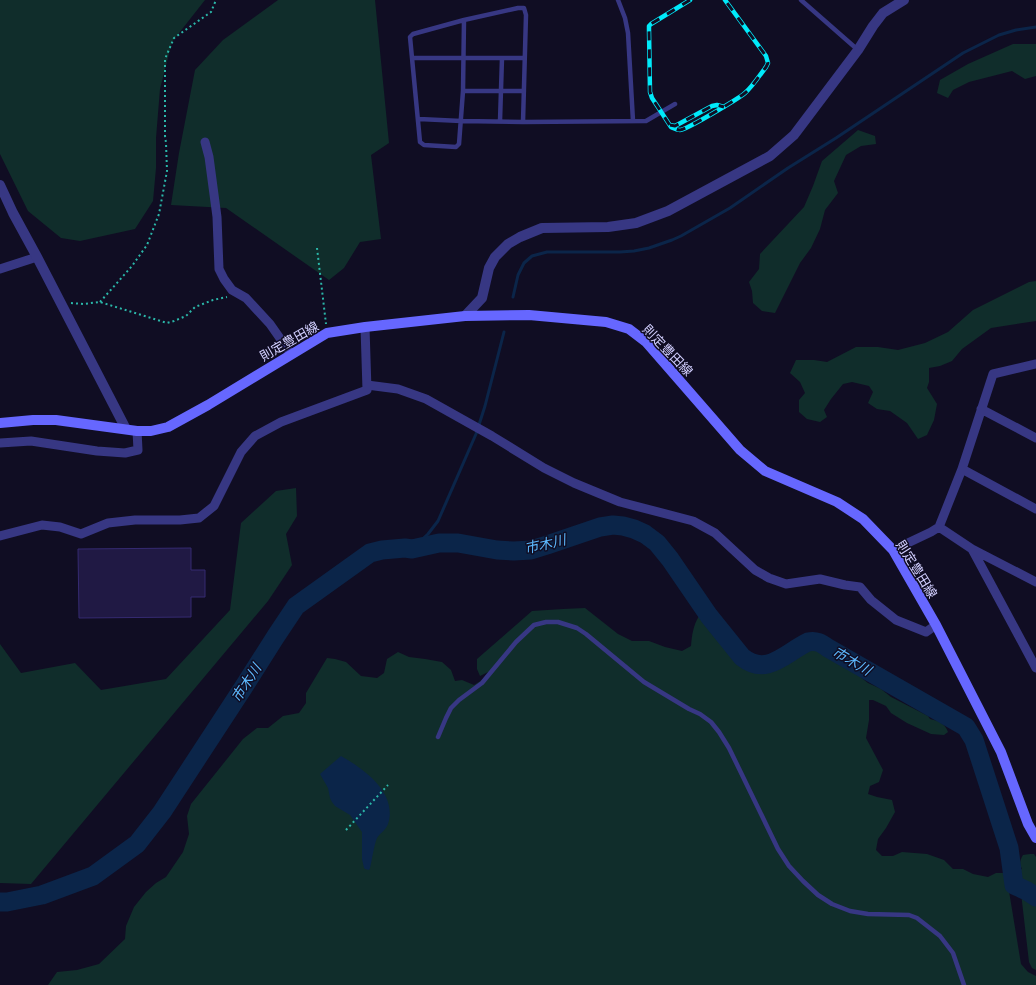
<svg xmlns="http://www.w3.org/2000/svg" width="1036" height="985" font-family="Roboto,'Noto Sans JP',sans-serif">
<style>
.green{fill:#102d2b}
.water{fill:#0b2549}
.lines{fill:none;stroke-linecap:round;stroke-linejoin:round}
.stream{stroke:#0b2549;stroke-width:3}
.river{stroke:#0b2549;stroke-width:19}
.building{fill:#201944;stroke:#352a71}
.path{stroke:#2bb7a9;stroke-width:2;stroke-dasharray:2 3;stroke-linecap:butt}
.service{stroke:#373783;stroke-width:4.5}
.minor{stroke:#373783;stroke-width:9}
.tertiary{stroke:#373783;stroke-width:10}
.secondary{stroke:#6667ff;stroke-width:10}
.rail-casing{stroke:#00eafa;stroke-width:4.5}
.rail{stroke:#100d23;stroke-width:3;stroke-dasharray:9;stroke-linecap:butt}
.labels{text-anchor:middle;stroke-width:3;stroke-linejoin:round;paint-order:stroke}
.street-label{font-size:13px;fill:#d2cfff;stroke:#100d23}
.water-label{font-size:14px;font-style:italic;fill:#5dbaff;stroke:#100d23}
</style>
<rect width="100%" height="100%" fill="#100d23"/>
<path class="green" d="M 0,0 L 205,0 L 172,42 L 160,89 L 156,138 L 156,168 L 153,201 L 135,229 L 80,241 L 61,238 L 28,211 L 0,154 Z
M 278,0 L 375,0 L 389,143 L 371,155 L 381,239 L 360,242 L 344,268 L 329,280 L 226,208 L 171,205 L 179,153 L 195,70 L 223,40 Z
M 1013,44 L 1036,44 L 1036,76 L 1025,79 L 1012,71 L 969,82 L 953,90 L 948,98 L 937,93 L 940,80 L 968,64 Z
M 858,130 L 875,136 L 876,144 L 861,146 L 846,155 L 834,181 L 838,193 L 825,210 L 820,229 L 811,248 L 800,263 L 775,313 L 762,311 L 753,303 L 752,291 L 749,282 L 759,269 L 760,254 L 804,207 L 813,186 L 822,161 Z
M 1036,281 L 1036,321 L 991,328 L 962,349 L 952,361 L 940,366 L 929,368 L 929,382 L 927,388 L 937,404 L 934,420 L 927,435 L 918,439 L 907,423 L 890,411 L 877,409 L 868,403 L 873,392 L 869,386 L 852,382 L 843,384 L 831,399 L 824,410 L 827,417 L 820,422 L 807,419 L 799,412 L 799,400 L 805,393 L 800,382 L 790,373 L 796,360 L 814,360 L 827,362 L 856,347 L 878,347 L 898,350 L 925,343 L 948,332 L 973,310 L 1029,282 Z
M 296,488 L 297,516 L 286,534 L 292,565 L 268,601 L 31,884 L 0,883 L 0,644 L 21,673 L 75,663 L 101,690 L 166,679 L 230,610 L 241,523 L 276,491 Z
M 585,608 L 618,634 L 632,641 L 649,641 L 665,647 L 682,651 L 691,646 C 692,635 693,626 699,616 L 705,618 L 743,662 C 751,666 758,668 767,666 C 770,666 773,665 776,664 C 790,658 798,644 814,643 L 817,648 L 817,651 L 857,673 L 863,679 L 868,683 L 881,689 L 891,697 L 928,716 L 930,719 C 938,721 945,723 948,732 L 944,735 L 931,734 L 907,723 L 891,713 L 886,706 L 873,700 L 869,700 L 869,720 L 866,738 L 883,770 L 879,782 L 870,786 L 868,794 L 877,797 L 892,800 L 895,812 L 886,828 L 878,839 L 876,850 L 882,856 L 893,856 L 902,852 L 927,854 L 944,860 L 953,869 L 963,869 L 973,874 L 988,877 L 996,873 L 1006,873 L 1021,964 L 1028,972 L 1036,976 L 1036,985 L 48,985 L 57,972 L 77,970 L 99,964 L 125,939 L 126,926 L 134,907 L 146,892 L 156,883 L 166,877 L 183,852 L 189,834 L 187,816 L 191,804 L 243,739 L 257,728 L 268,728 L 283,716 L 299,713 L 306,703 L 306,693 L 327,658 L 335,659 L 346,662 L 361,676 L 377,678 L 384,673 L 387,659 L 398,652 L 409,657 L 425,659 L 442,662 L 451,670 L 455,681 L 462,680 L 474,685 L 482,680 L 488,672 L 480,676 L 477,669 L 477,659 L 532,611 L 563,609 Z
M 1030,854 L 1034,854 L 1036,857 L 1036,891 L 1025,883 L 1019,877 L 1017,870 L 1022,869 C 1019,864 1020,860 1023,855 Z
M 1021,893 L 1036,902 L 1036,970 L 1032,968 L 1029,962 Z"/>
<path class="water" d="M 341,756 C 364,769 398,793 388,824 C 386,830 380,833 377,838 C 374,845 372,860 370,868 L 369,870 L 365,869 L 364,868 L 362,859 L 362,832 L 350,815 L 335,806 L 332,802 L 330,798 L 328,788 L 320,774 Z"/>
<g class="lines">
<path class="stream" d="M 513,297 L 518,275 L 524,263 L 532,256 L 547,252 L 620,252 L 634,251 L 649,248 L 672,240 L 681,236 L 730,208 L 788,168 L 836,138 L 963,53 L 999,35 L 1016,30 L 1036,27
M 412,549 L 428,534 L 438,521 L 476,434 L 485,406 L 504,332"/>
<path class="river" d="M 0,902 L 7,902 L 42,895 L 93,876 L 137,844 L 162,812 L 243,688 L 276,636 L 296,606 L 370,553 L 382,550 L 405,548 L 412,549 L 439,543 L 458,543 L 497,550 L 514,551 L 531,550 L 547,545 L 600,527 L 613,525 L 623,526 L 634,529 L 645,534 L 657,543 L 670,559 L 709,616 L 742,657 C 767,677 785,653 808,642 C 816,640 821,643 828,648 L 966,727 L 974,740 L 1009,848 L 1014,885 L 1027,891 L 1036,897"/>
</g>
<path class="building" d="M 191,548 L 191,570 L 205,570 L 205,597 L 191,597 L 191,617 L 79,618 L 78,549 Z"/>
<g class="lines">
<path class="path" d="M 317,248 L 326,324
M 100,302 L 132,266 L 147,245 L 159,214 L 167,171 L 166,143 L 165,136 L 165,59 L 174,38 L 211,12 L 216,0
M 71,303 L 83,304 L 100,302 L 167,323 L 174,321 L 186,316 L 195,307 L 213,300 L 227,297
M 346,830 L 388,785"/>
<path class="service" d="M 618,0 L 625,18 L 628,33 L 633,121
M 801,0 L 858,50
M 464,20 L 463,91 L 459,144 L 456,147 L 424,145 L 420,142 L 410,37 L 413,34 L 464,20 L 518,8 L 524,8 L 526,15 L 523,122
M 412,58 L 524,58
M 463,91 L 524,91
M 419,119 L 461,121 L 523,122 L 646,121 L 675,104
M 500,121 L 502,58
M 438,737 L 446,718 L 451,708 L 459,700 L 482,683 L 516,642 L 534,625 L 546,622 L 558,622 L 577,628 L 586,634 L 644,682 L 689,709 L 700,714 L 711,722 L 719,732 L 729,748 L 778,849 L 789,866 L 803,881 L 818,895 L 832,904 L 850,911 L 868,914 L 909,915 L 917,918 L 940,936 L 953,953 L 964,985"/>
<path class="minor" d="M 205,142 L 209,157 L 217,217 L 219,269 L 224,279 L 232,290 L 246,298 L 270,324 L 291,354
M 0,269 L 37,257
M 367,385 L 398,389 L 426,399 L 492,436 L 544,468 L 574,483 L 620,502 L 693,521 L 715,533 L 755,570 L 769,578 L 786,584 L 820,579 L 845,585 L 860,587 L 871,600 L 896,620 L 926,632 L 936,625
M 981,409 L 1036,438
M 0,443 L 31,441 L 97,451 L 125,453 L 138,450 L 137,431
M 962,469 L 1036,509
M 939,527 L 972,549 L 1036,582
M 0,536 L 42,525 L 60,527 L 81,534 L 108,523 L 135,520 L 180,520 L 199,518 L 214,506 L 241,452 L 255,436 L 281,422 L 367,390 L 365,327
M 972,549 L 1036,668
M 893,550 L 931,532 L 939,527 L 962,469 L 993,374 L 1036,364"/>
<path class="tertiary" d="M 0,185 L 13,213 L 37,257 L 126,429
M 465,316 L 482,298 L 489,268 L 495,257 L 508,244 L 520,237 L 542,228 L 608,227 L 636,223 L 668,211 L 770,156 L 794,135 L 858,50 L 873,26 L 883,13 L 904,0"/>
<path class="secondary" d="M 0,423 L 33,420 L 56,420 L 137,431 L 151,431 L 168,427 L 208,405 L 327,333 L 365,327 L 465,316 L 529,315 L 606,322 L 629,329 L 646,342 L 740,450 L 765,471 L 837,502 L 863,519 L 893,550 L 936,625 L 1001,752 L 1028,824 L 1036,838"/>
<defs>
<path id="rail" d="M 690,0 L 651,24 L 649,26 L 649,30 L 650,92 L 652,98 L 671,127 C 674,128 676,130 680,130 C 686,130 738,99 745,93 C 753,86 759,76 766,67 L 768,63 L 766,56 L 725,0
M 670,125 L 675,126 L 712,106 L 717,105 L 724,107"/>
</defs>
<use href="#rail" class="rail-casing"/>
<use href="#rail" class="rail"/>
</g>
<g class="labels">
<g class="street-label">
<text transform="translate(289 341) rotate(-30)" y="5">則定豊田線</text>
<text transform="translate(668 350) rotate(46)" y="5">則定豊田線</text>
<text transform="translate(917 569) rotate(58)" y="5">則定豊田線</text>
</g>
<g class="water-label">
<text transform="translate(545 544) rotate(-13)" y="5">市木川</text>
<text transform="translate(852 661) rotate(30)" y="5">市木川</text>
<text transform="translate(246 683) rotate(-57)" y="5">市木川</text>
</g>
</g>
</svg>
